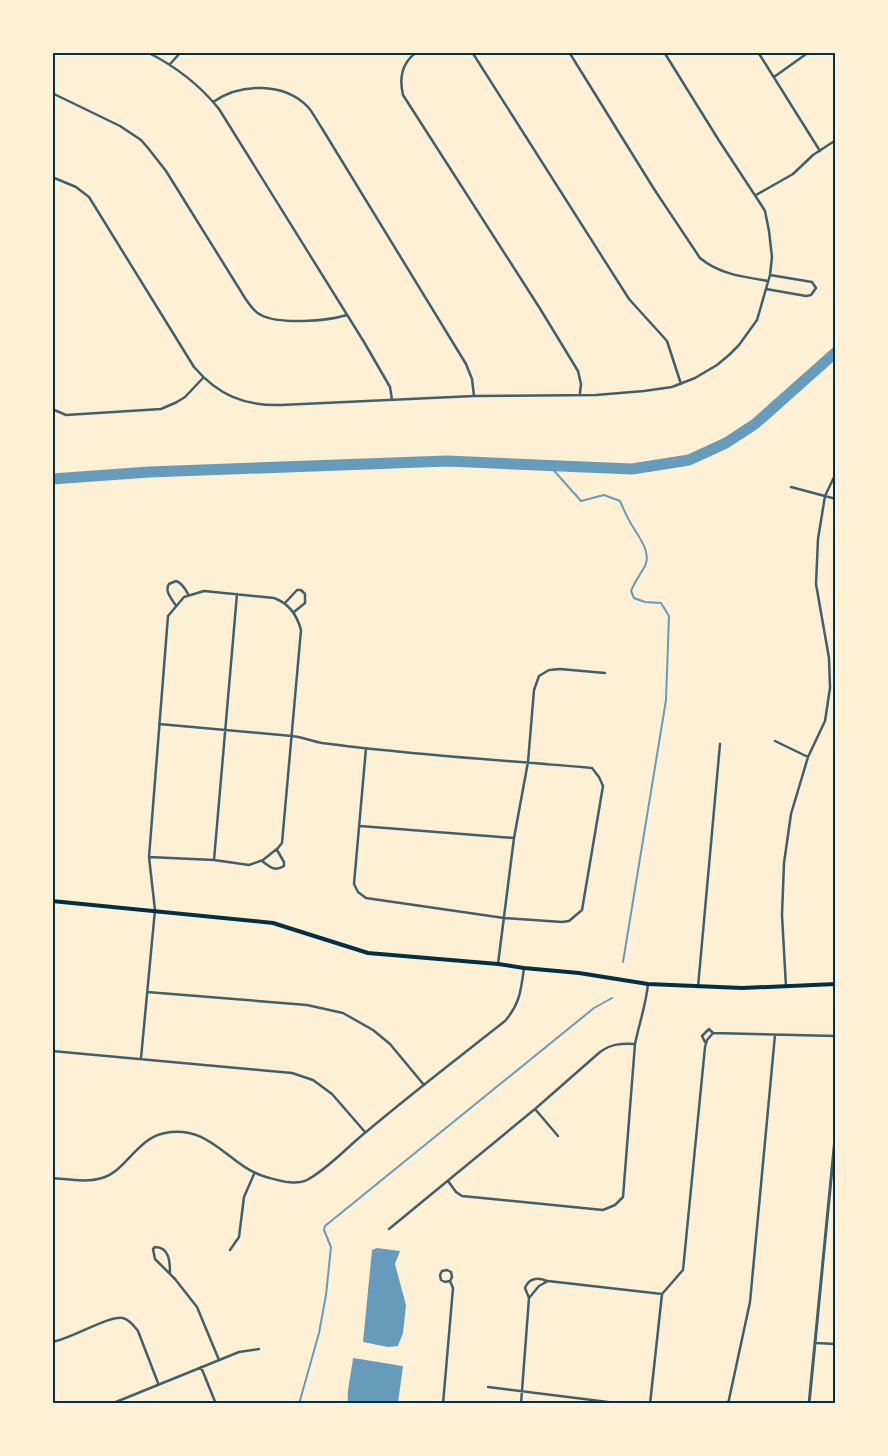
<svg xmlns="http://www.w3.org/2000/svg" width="888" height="1456" font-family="Raleway,sans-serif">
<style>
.water{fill:#669bbc}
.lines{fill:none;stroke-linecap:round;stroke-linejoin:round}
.stream{stroke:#669bbc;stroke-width:2}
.river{stroke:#669bbc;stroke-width:11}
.minor{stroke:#3f606c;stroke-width:2.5}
.tertiary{stroke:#3f606c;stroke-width:3}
.secondary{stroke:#003049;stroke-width:4}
.neatline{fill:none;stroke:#003049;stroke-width:2}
</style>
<rect width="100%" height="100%" fill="#fdf0d5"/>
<path class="water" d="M 377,1248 L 400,1251 L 395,1264 L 406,1305 L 403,1333 L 398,1346 L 388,1347 L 363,1342 L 372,1250 Z
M 353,1358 L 403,1366 L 398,1403 L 348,1403 C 346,1394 352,1369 353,1358 Z"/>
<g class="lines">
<path class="stream" d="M 549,465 L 581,501 L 604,495 L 620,501 C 623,508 626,515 630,522 C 637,535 652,551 645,566 C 640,575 635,581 631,591 L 634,598 L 645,602 L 661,603 L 669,616 L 666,700 L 623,962
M 299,1404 L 319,1333 L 326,1295 L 331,1247 L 324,1230 L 325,1226 L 594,1008 L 612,998"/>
<path class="river" d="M 52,479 L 149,472 L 447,461 L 632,469 L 689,460 L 726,443 L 755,424 L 836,352"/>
<path class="minor" d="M 147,52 C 175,66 199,84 219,109 L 364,342 L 390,387 L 392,400
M 417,52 C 401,63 399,78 403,95 L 539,307 L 578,371 L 581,384 L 580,393
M 472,52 L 629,299 L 667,341 L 681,384
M 569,52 L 654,189 L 700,258 C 719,274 743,277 768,281
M 758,52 L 820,151
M 170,64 L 181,52
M 774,77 L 809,52
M 52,93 L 120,126 L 141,140 L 148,148 L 166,171 L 245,298 C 249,304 254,312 261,315 C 280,325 327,321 347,315
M 213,102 C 240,83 284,82 308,107 C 314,114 318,123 323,130 L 466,364 L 472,379 L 474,396
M 52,177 L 76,187 L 89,197 L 194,367 C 218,395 244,406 281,405 L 474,396 L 596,395 L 644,391 L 672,387 L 695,378 L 717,365 L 729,355 L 739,345 L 757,320 L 770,275 L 772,257 L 769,231 L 765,211 L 760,203 L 718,139 L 664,52
M 756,195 L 793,174 L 813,155 L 836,140
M 766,289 L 806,296 L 811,295 L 816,288 L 812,282 L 770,275
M 52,409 L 66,415 L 161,409 L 177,402 L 185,397 L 203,378
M 791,487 L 836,499
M 285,603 L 297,590 L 301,590 L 305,594 L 305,603 L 294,612
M 176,606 C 172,599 164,591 169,584 L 176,581 C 182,583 185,588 188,594
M 159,724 L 292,736 C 302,737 312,741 322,743 C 411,755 502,760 592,768 L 599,777 L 603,786 L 582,910 L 569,921 L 562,922 L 504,918 L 366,898 L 358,892 L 354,884 L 366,748
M 775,741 L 808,757
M 360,826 L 514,838
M 214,860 L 237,594
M 262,861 C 270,867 275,872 284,866 L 284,862 L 277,850
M 498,964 L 514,838 L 528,762 L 534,690 L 539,676 L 549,670 L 560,669 L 605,673
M 698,987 L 720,744
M 786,987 L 782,915 L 784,863 L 791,814 L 808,757 L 825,721 L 830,688 L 829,658 L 816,584 L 818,539 L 825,496 L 836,473
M 147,992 L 307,1005 L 343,1013 L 373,1030 L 390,1044 L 424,1085
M 713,1033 L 836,1036
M 705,1042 L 702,1036 L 709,1029 L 713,1033
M 52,1051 L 292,1073 L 313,1080 L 332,1094 L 365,1132
M 141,1058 L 155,910 L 149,857 L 168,616 L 184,597 L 204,591 L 274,598 C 288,603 297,615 301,630 L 282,843 L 278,848 L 263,860 L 249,865 L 214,860 L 149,857
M 535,1109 L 558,1136
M 52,1178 C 68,1179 86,1183 102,1178 C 125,1172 137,1138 165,1133 C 211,1124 228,1166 266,1177 C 278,1180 295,1186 307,1180 C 329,1168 347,1147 366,1132 C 411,1094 458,1058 505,1021 C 520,1004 521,990 524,968
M 448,1181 L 456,1192 L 462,1196 L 603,1210 L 615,1205 L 623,1197 L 635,1044 C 639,1024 646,1005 648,984
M 389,1229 L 535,1109 L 600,1052 C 611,1044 621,1043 635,1044
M 230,1250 L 239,1237 L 244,1197 L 254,1174
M 170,1274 C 170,1263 170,1247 155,1247 L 153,1249 L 155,1259 L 175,1279 L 197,1307 L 219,1360
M 529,1298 L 525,1288 C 529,1278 537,1277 547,1281
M 52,1342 C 71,1339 109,1315 123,1318 C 130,1320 134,1326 138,1331 L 158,1383
M 816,1343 L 836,1344
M 201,1367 L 216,1404
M 488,1387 L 624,1404
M 111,1404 L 239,1352 L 259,1349
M 443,1404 L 453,1288 L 450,1281 L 452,1277 L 451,1272 L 447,1270 L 442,1271 L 440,1275 L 441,1280 L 445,1282 L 450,1281
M 521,1404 L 529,1298 L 539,1286 L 548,1281 L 662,1294
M 650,1404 L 662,1294 L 683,1270 L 705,1047 L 707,1040 L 713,1033
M 728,1404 L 750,1302 L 775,1035"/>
<path class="tertiary" d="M 809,1404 L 836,1128"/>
<path class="secondary" d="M 52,901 L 273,923 L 368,953 L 498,964 L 524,968 L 579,973 L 648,984 L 742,988 L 836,984"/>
</g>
<rect width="888" height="1456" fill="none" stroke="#fdf0d5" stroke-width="108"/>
<rect x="54" y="54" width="780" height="1348" class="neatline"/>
</svg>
